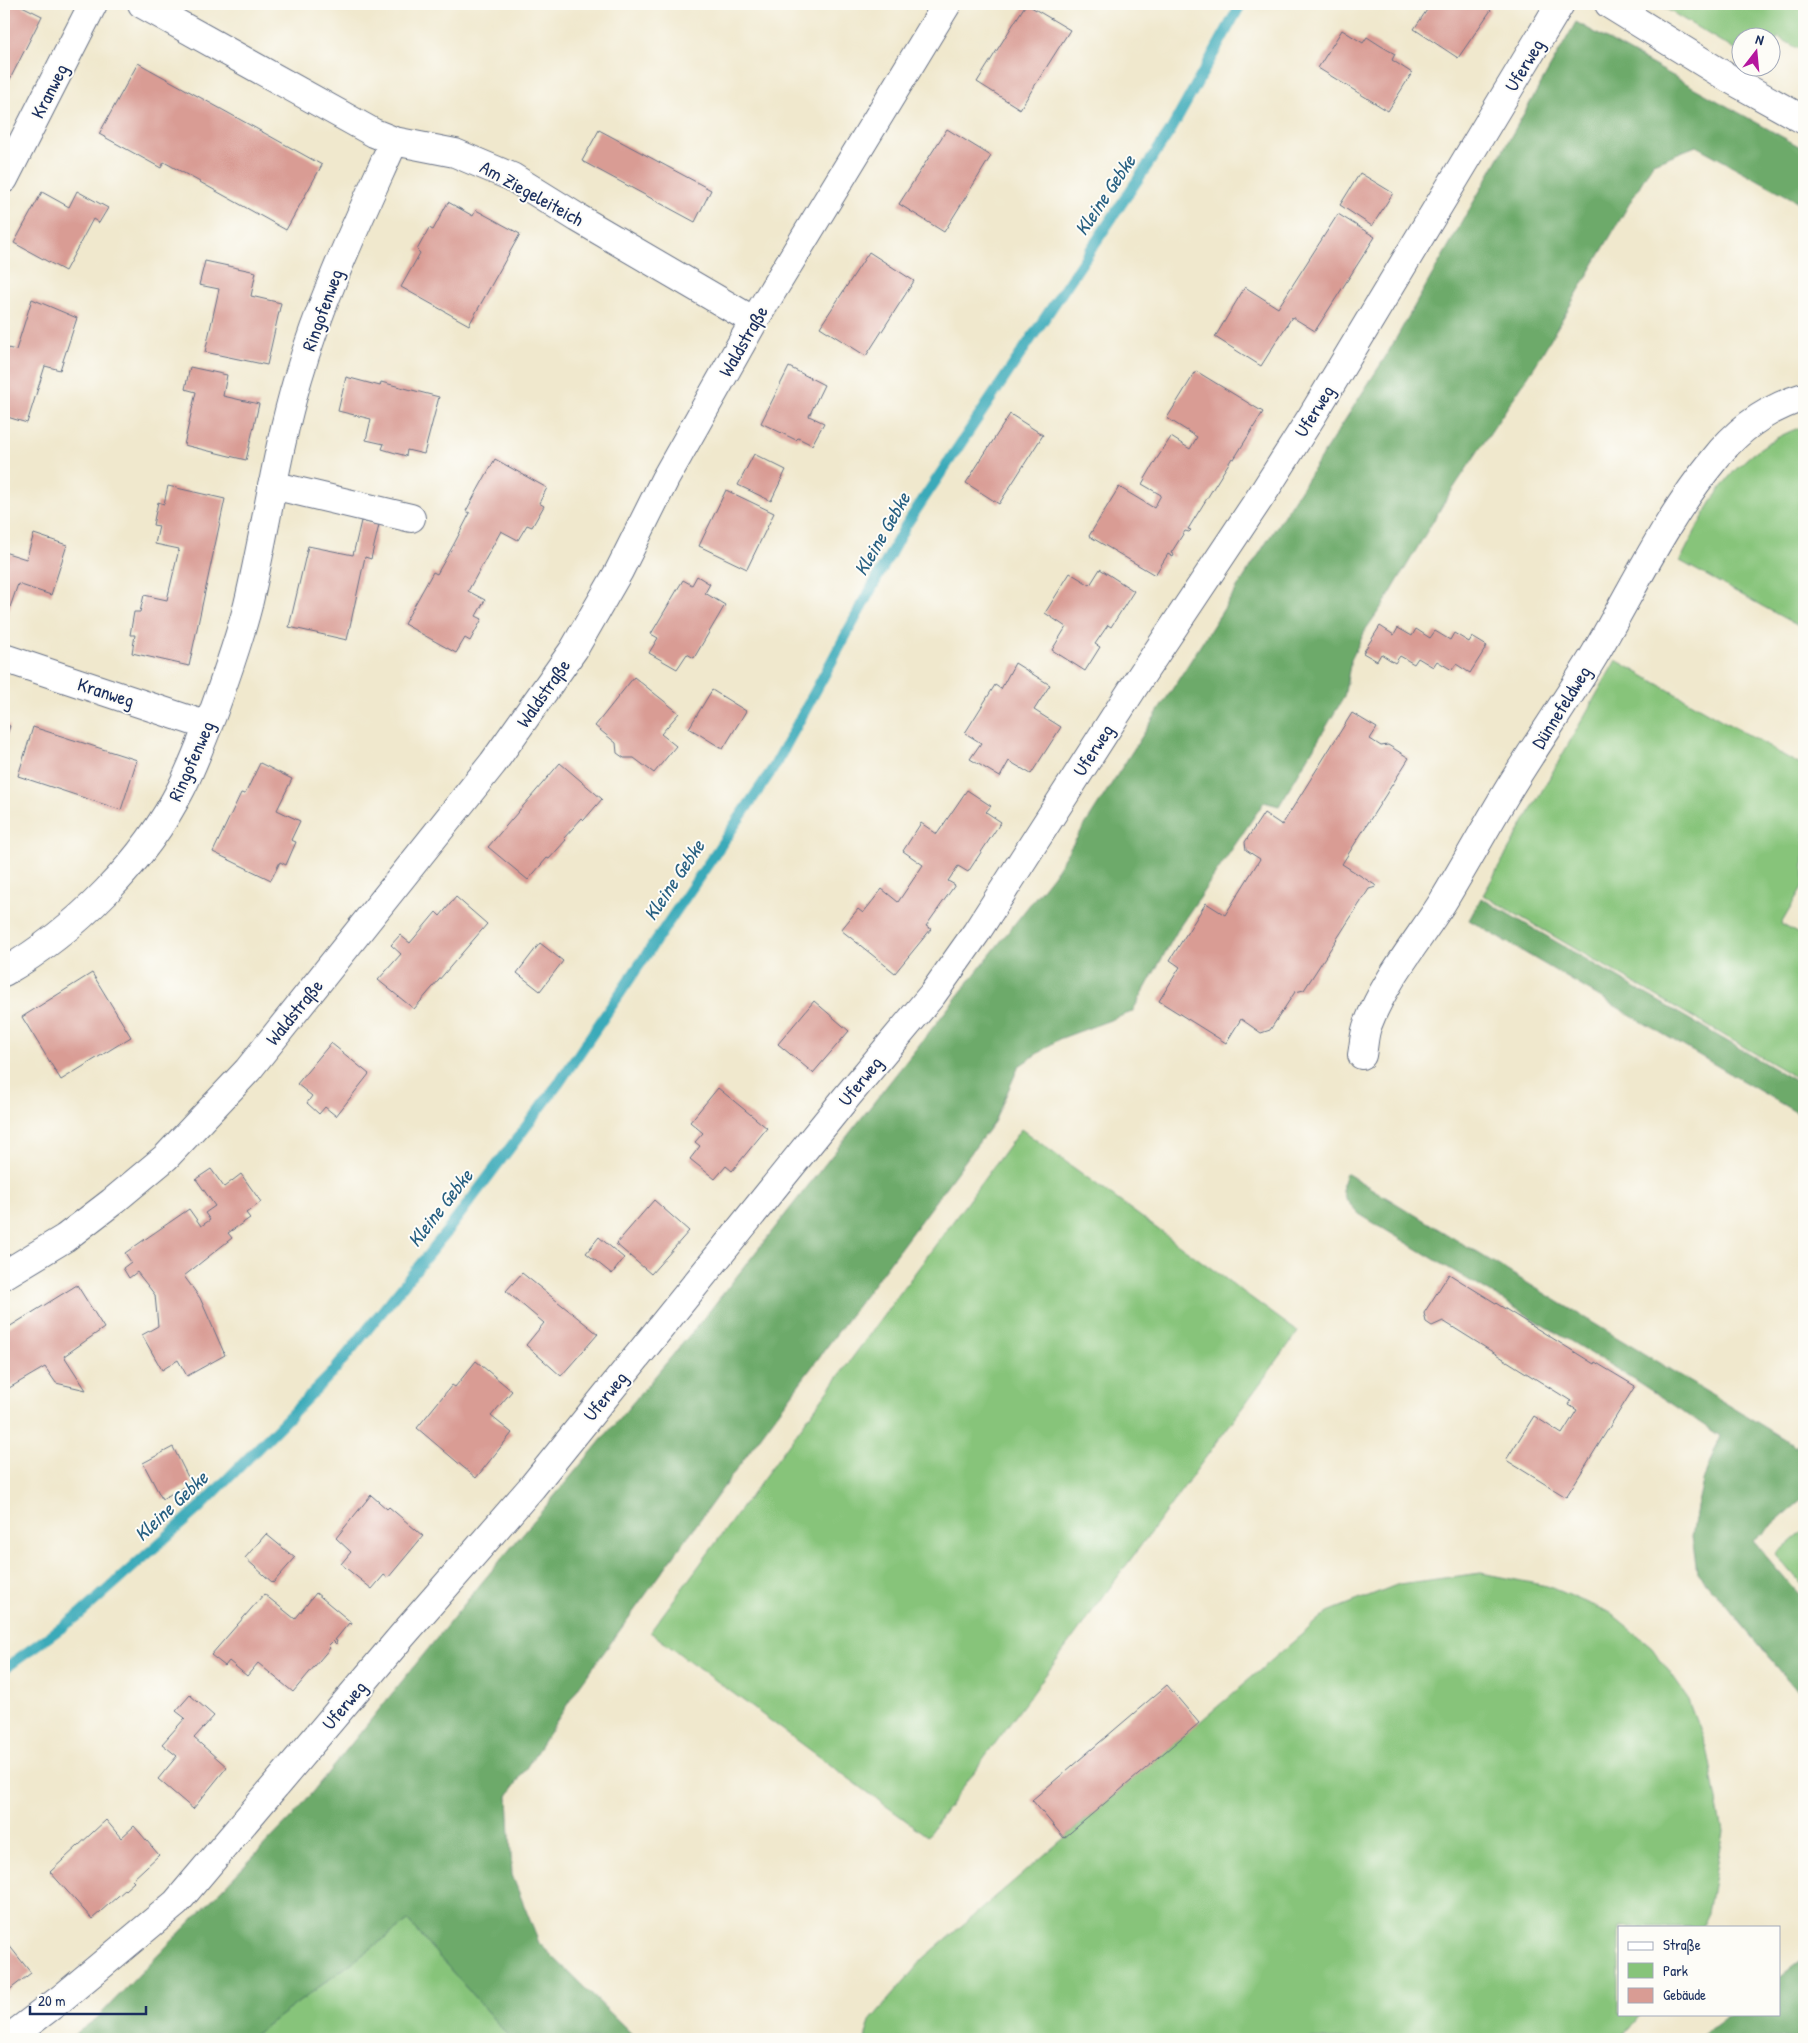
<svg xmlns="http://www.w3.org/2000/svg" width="1808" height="2043" font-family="'Patrick Hand',sans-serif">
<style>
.green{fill:#87c47a;stroke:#517a6c}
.forest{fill:#6daa6a;stroke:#446c64}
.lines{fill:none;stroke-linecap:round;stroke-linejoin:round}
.stream{stroke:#3baab9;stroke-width:11}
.building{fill:#d99c94}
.minor-casing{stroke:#667085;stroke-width:30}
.minor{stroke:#fff;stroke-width:28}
.labels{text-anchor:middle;stroke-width:4;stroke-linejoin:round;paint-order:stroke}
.street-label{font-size:19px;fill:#1b2f5e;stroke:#fdfcf7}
.water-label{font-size:20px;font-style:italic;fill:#286082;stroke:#fdfcf7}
</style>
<rect width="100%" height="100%" fill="#fdfcf7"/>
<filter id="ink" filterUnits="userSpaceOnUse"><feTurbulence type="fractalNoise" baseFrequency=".02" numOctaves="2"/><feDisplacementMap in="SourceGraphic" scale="10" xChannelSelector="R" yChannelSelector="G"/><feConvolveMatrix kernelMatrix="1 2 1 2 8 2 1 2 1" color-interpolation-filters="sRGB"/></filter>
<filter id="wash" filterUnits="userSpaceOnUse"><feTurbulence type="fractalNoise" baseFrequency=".0096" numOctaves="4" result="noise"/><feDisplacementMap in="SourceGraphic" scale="20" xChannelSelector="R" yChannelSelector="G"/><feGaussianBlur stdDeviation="1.12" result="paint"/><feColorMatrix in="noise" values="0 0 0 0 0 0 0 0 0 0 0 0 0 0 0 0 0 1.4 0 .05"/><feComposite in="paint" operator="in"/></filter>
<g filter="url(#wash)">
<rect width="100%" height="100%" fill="#f0e8cd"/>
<path class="green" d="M 1658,4 L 1804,4 L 1804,52 L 1778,37 L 1771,50 L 1770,38 L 1740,38 L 1740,53 Z
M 1804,426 L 1804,629 L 1680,561 C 1712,498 1733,451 1804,426 Z
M 1616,660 L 1804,767 L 1804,885 L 1781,924 L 1804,937 L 1804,1082 L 1483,895 Z
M 1021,1129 L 1298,1332 L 927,1836 L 650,1632 Z
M 1804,1530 L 1804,1587 L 1776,1554 Z
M 1481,1573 L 1547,1586 L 1611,1613 L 1652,1647 L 1689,1700 L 1707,1748 L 1723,1831 L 1708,1913 L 1701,1927 L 1619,1927 L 1619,2014 L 1641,2014 L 1629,2029 L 1616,2039 L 865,2039 L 870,2021 L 924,1958 L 1328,1612 L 1399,1584 Z
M 408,1921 L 511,2039 L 249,2039 Z"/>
<path class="forest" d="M 1576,22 L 1804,149 L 1804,205 L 1696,146 L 1653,163 L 1536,364 L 1445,501 L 1387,599 L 1366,629 L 1351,660 L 1344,697 L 1279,806 L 1264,802 L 1180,926 L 1132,1012 L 1059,1039 L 1019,1066 L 994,1122 L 765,1430 L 578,1688 L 508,1796 L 512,1875 L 539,1943 L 637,2039 L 511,2039 L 408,1921 L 249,2039 L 68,2039 L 96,2019 L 293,1816 L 483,1581 L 703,1319 L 1053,875 L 1386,356 Z
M 1481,898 L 1804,1086 L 1804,1117 L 1469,920 Z
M 1346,1173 L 1796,1446 L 1804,1432 L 1804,1498 L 1753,1541 L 1804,1600 L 1804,1699 L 1697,1572 L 1692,1536 L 1697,1507 L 1703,1481 L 1720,1436 L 1635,1380 L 1359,1214 C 1345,1199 1338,1193 1346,1173 Z
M 1804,1959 L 1804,2039 L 1697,2039 L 1730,2014 L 1779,2014 L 1779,1978 Z"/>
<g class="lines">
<path class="stream" d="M 4,1669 L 79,1615 L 199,1508 L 333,1372 L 448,1230 L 559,1083 L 774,767 L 906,525 L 1171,130 L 1241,4"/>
</g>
<g id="blocks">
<path class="building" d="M 4,4 L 18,4 L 42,16 L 5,89 L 4,88 Z
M 1026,4 L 1070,30 L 1020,109 L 977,82 Z
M 1431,4 L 1482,4 L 1491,10 L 1458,58 L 1414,29 Z
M 1342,30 L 1363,43 L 1367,37 L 1381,46 L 1395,54 L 1392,60 L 1412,73 L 1388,111 L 1318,68 Z
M 138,63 L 322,165 L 286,230 L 164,162 L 161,168 L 99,134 Z
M 947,129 L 991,156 L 944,232 L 899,204 Z
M 599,130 L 711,190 L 695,222 L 582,161 Z
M 1360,173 L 1393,193 L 1372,226 L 1340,205 Z
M 77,191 L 108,208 L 99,223 L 93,219 L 65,271 L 14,243 L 42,192 L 69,207 Z
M 448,202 L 473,216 L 476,210 L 520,234 L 469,325 L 401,287 L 420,253 L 417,250 L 429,228 L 433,230 Z
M 1338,214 L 1375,237 L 1315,331 L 1292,317 L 1261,366 L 1215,337 L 1245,287 L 1278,308 Z
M 869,252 L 914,281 L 866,356 L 820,327 Z
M 205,261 L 256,272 L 251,296 L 281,303 L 267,365 L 205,352 L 219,289 L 199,285 Z
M 32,299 L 77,318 L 60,370 L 45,366 L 27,423 L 4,416 L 4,347 L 16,350 Z
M 190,367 L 227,375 L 223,396 L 259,404 L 246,460 L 184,445 L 196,392 L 185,389 Z
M 789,367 L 824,385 L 809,416 L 824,423 L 812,445 L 798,438 L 796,440 L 761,423 Z
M 1196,371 L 1263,412 L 1234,459 L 1232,458 L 1188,529 L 1191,530 L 1189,532 L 1185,531 L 1171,553 L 1174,555 L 1173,557 L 1168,554 L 1155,575 L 1089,536 L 1119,487 L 1154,508 L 1161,495 L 1142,484 L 1156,460 L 1171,437 L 1190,449 L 1197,437 L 1167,418 Z
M 346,377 L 380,386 L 381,382 L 439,397 L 424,454 L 407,450 L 406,456 L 382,449 L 384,444 L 366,440 L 371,419 L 338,411 Z
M 1010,414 L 1043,435 L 999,504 L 966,483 Z
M 754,454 L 786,470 L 771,501 L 738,485 Z
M 495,459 L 547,488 L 539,503 L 544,506 L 532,527 L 527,525 L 518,540 L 501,531 L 468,591 L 485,600 L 476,616 L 482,619 L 470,641 L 465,638 L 456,653 L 404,624 L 433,572 L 437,574 L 454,544 L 470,513 L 466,511 Z
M 168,486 L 225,499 L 189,666 L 132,653 L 135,635 L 130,635 L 134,612 L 140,612 L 144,595 L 167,600 L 179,549 L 155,544 L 159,526 L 153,525 L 158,502 L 164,504 Z
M 726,490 L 774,513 L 747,569 L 699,546 Z
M 361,521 L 379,525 L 371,559 L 365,557 L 347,640 L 289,627 L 308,546 L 353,555 Z
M 34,534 L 67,545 L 51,595 L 18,584 L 6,619 L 4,619 L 4,552 L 26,559 Z
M 1100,569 L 1134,591 L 1111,627 L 1108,625 L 1095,644 L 1100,647 L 1085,671 L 1052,650 L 1066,627 L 1045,613 L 1070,573 L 1090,585 Z
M 697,576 L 710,584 L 705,593 L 725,605 L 694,658 L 687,654 L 677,669 L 649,653 L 658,638 L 651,634 L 683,580 L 692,585 Z
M 1380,626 L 1394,635 L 1398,628 L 1412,636 L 1416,629 L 1430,638 L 1435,631 L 1450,640 L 1454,633 L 1469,642 L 1472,637 L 1487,646 L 1470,673 L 1456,664 L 1452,670 L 1437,661 L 1433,667 L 1418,658 L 1414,664 L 1400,656 L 1395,663 L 1381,654 L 1377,661 L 1363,653 Z
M 1015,663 L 1050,685 L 1034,710 L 1061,727 L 1031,774 L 1009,761 L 1000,777 L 970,759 L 981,743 L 965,733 L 995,685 L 1001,689 Z
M 634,677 L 679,713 L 661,734 L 676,746 L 654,773 L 634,758 L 624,758 L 617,753 L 616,743 L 595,726 Z
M 712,690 L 746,711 L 723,749 L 689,728 Z
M 1352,713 L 1377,728 L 1370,739 L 1381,746 L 1388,745 L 1409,758 L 1342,864 L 1375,885 L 1376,887 L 1369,889 L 1304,990 L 1295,992 L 1270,1030 L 1261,1033 L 1241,1019 L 1226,1043 L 1159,1001 L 1180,967 L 1170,960 L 1206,903 L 1225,915 L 1260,859 L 1246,850 L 1245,842 L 1264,813 L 1282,825 Z
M 4,724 L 10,726 L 4,743 Z
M 33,727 L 137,760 L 121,810 L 18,776 Z
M 260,763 L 292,779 L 277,810 L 300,821 L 291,840 L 296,842 L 286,865 L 280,862 L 271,880 L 213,852 L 241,793 L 245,794 Z
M 560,763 L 602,799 L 584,820 L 582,818 L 564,838 L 566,840 L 549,859 L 547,858 L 528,880 L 488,847 Z
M 967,790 L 991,806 L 986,812 L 1001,822 L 968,872 L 958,866 L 948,881 L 955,885 L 926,926 L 931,929 L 895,973 L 841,930 L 858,909 L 863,913 L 882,889 L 898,902 L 923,865 L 903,851 L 921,823 L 937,834 Z
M 456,897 L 487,924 L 414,1009 L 378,980 L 401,954 L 391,945 L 400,935 L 410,943 L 436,912 L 440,916 Z
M 540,943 L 563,961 L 540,991 L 517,973 Z
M 92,973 L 131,1037 L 61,1080 L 22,1017 Z
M 814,1001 L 849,1031 L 813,1073 L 778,1044 Z
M 331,1043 L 369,1074 L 336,1116 L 325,1107 L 319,1114 L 307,1103 L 312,1096 L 297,1084 Z
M 718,1088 L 767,1128 L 732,1171 L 726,1166 L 715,1179 L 690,1159 L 700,1146 L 695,1142 L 703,1133 L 690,1122 Z
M 211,1169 L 224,1187 L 241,1174 L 261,1202 L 246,1213 L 250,1218 L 228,1233 L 232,1238 L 184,1276 L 200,1298 L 225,1355 L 187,1376 L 178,1360 L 162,1370 L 142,1335 L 158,1326 L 155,1295 L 137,1272 L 129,1278 L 123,1268 L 131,1262 L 125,1253 L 189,1209 L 201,1226 L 210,1220 L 205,1213 L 215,1206 L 196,1179 Z
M 654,1200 L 689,1231 L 651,1274 L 616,1244 Z
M 599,1237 L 624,1258 L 612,1274 L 586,1253 Z
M 522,1273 L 598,1334 L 561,1376 L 526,1345 L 544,1323 L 506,1291 Z
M 1449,1274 L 1594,1364 L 1595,1362 L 1635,1386 L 1566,1497 L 1506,1460 L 1534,1416 L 1562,1434 L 1577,1410 L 1569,1405 L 1571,1401 L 1443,1321 L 1432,1326 L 1426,1322 L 1424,1313 Z
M 77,1285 L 104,1328 L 64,1356 L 86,1390 L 56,1383 L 45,1367 L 4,1391 L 4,1330 Z
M 476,1361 L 512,1391 L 491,1416 L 512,1433 L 476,1478 L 417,1428 L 452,1385 L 455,1387 Z
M 173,1447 L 191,1483 L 162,1499 L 143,1463 Z
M 371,1495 L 387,1509 L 389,1507 L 423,1536 L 388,1578 L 384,1575 L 372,1589 L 341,1564 L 351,1552 L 336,1538 Z
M 266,1534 L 295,1558 L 273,1583 L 245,1558 Z
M 316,1593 L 352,1623 L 351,1625 L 349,1623 L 335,1640 L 337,1641 L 336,1644 L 333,1641 L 328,1646 L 330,1648 L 293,1692 L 258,1663 L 247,1676 L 229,1661 L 225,1666 L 211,1655 L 264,1594 L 295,1619 Z
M 1167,1685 L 1199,1723 L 1064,1838 L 1032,1800 Z
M 190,1695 L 214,1716 L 194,1738 L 227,1767 L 193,1809 L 158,1779 L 177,1756 L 162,1744 L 185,1718 L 176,1711 Z
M 106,1820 L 121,1838 L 134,1826 L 159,1855 L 132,1880 L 134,1882 L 92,1919 L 50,1872 Z
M 4,1939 L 31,1973 L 4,1994 Z"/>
</g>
</g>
<g filter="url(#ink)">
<use href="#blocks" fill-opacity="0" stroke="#667085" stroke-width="1"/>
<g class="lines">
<defs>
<path id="minor" d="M 142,4 L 374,133 L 394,141 L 455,153 L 512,177 L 578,218 L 754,321
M 1609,4 L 1730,79 L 1804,120
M 4,179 L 93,4
M 272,485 L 411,518
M 4,658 L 208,726
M 4,972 C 75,931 145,861 182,787 C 194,763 203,738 213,713 C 226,677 239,641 248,605 C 266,529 276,452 298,378 C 322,296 359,219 394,141
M 1362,1055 C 1364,1045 1364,1033 1368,1024 C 1385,980 1417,942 1442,903 C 1465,865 1487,825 1510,787 C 1537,743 1568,699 1595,654 C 1633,589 1665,520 1713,461 C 1737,430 1767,408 1804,397
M 4,1275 L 65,1238 L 112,1202 L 166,1157 L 248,1070 L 493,763 L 574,649 L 619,571 L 665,479 L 754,321 L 947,4
M 8,2039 L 62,1998 L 176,1903 L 402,1636 L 532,1487 L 845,1099 L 932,995 L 976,933 L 1137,682 L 1265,490 L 1312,416 L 1560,4"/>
</defs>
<use href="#minor" class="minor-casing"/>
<use href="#minor" class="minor"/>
</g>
</g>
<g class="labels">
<g class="street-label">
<text transform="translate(1524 65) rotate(-59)" y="7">Uferweg</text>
<text transform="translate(49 91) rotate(-63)" y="7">Kranweg</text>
<text transform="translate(532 193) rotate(29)" y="7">Am Ziegeleiteich</text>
<text transform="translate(322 310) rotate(-70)" y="7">Ringofenweg</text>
<text transform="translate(743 341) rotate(-60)" y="7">Waldstraße</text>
<text transform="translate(1314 411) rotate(-58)" y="7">Uferweg</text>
<text transform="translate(106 692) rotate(18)" y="7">Kranweg</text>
<text transform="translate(543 693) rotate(-55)" y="7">Waldstraße</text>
<text transform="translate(1561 707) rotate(-58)" y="7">Dünnefeldweg</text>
<text transform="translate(1093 750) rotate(-57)" y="7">Uferweg</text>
<text transform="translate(191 761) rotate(-66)" y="7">Ringofenweg</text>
<text transform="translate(294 1012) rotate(-51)" y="7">Waldstraße</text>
<text transform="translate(860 1081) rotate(-51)" y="7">Uferweg</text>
<text transform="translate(605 1396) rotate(-51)" y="7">Uferweg</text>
<text transform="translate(344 1705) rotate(-50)" y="7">Uferweg</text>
</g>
<g class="water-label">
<text transform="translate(1105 195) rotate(-56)" y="7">Kleine Gebke</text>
<text transform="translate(882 534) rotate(-60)" y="7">Kleine Gebke</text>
<text transform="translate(674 880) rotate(-56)" y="7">Kleine Gebke</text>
<text transform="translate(440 1208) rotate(-52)" y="7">Kleine Gebke</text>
<text transform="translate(171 1506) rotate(-43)" y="7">Kleine Gebke</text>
</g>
</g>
<rect width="1808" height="2043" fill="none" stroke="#fdfcf7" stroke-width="20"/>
<rect x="1618" y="1926" width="162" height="90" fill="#fdfcf7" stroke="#a3aaba"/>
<rect x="1628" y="1942" width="25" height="8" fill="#ffffff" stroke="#a3aaba"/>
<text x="1663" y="1950" font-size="15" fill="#1b2f5e">Straße</text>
<rect x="1628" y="1963" width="25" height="15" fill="#87c47a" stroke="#a3aaba"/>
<text x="1663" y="1976" font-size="15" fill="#1b2f5e">Park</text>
<rect x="1628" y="1988" width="25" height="15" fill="#d99c94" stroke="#a3aaba"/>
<text x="1663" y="2000" font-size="15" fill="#1b2f5e">Gebäude</text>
<g transform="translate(1756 52) rotate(16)"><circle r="24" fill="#fdfcf7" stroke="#a3aaba"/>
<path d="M0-4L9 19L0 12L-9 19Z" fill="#b5179e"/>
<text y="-8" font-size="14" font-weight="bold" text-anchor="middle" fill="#1b2f5e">N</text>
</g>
<path d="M30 2006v8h116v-8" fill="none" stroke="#1b2f5e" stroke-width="2.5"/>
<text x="38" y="2006" font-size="15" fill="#1b2f5e" stroke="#fdfcf7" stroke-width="4" paint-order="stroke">20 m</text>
</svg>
